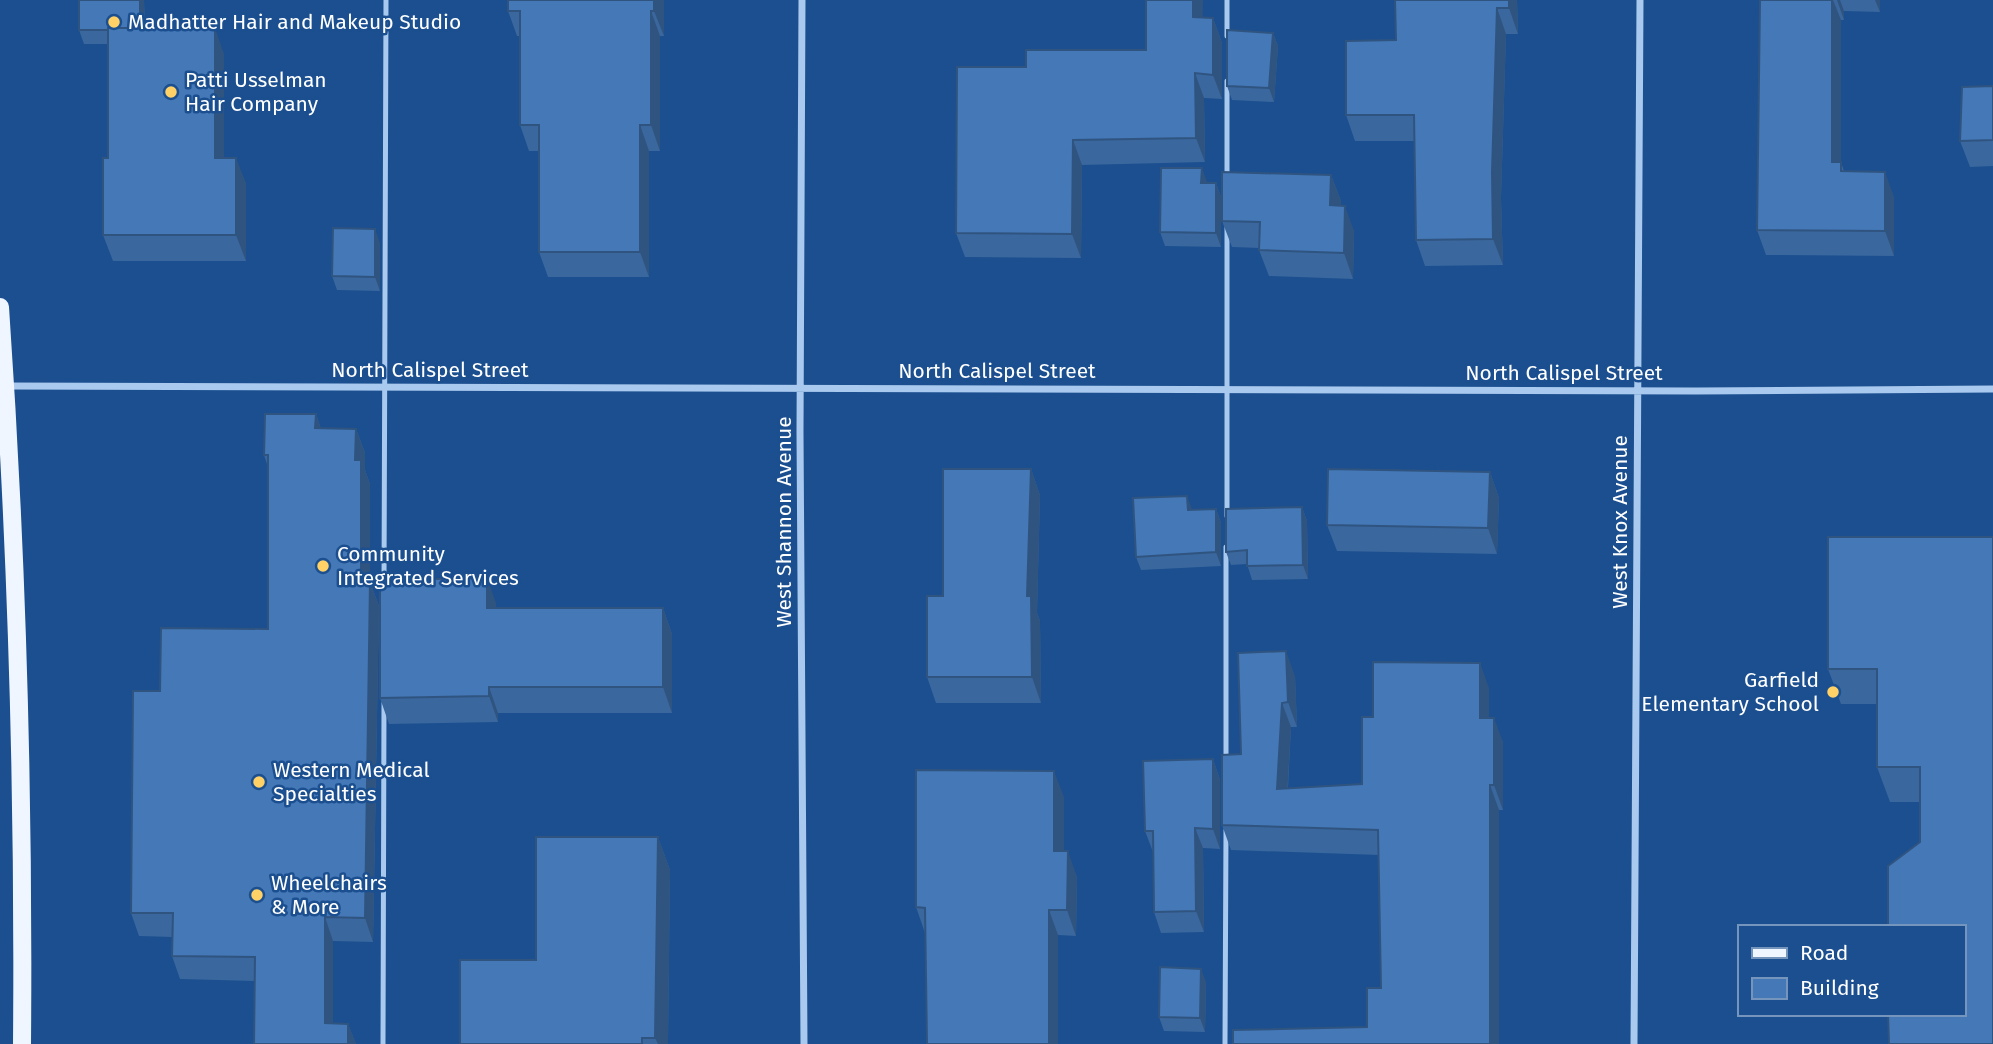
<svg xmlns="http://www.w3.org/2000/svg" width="1993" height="1044" font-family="'Fira Sans',sans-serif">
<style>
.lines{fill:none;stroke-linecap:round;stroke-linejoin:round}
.lane{stroke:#a9c9ee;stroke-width:5}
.street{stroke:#a9c9ee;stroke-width:7}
.primary{stroke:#f0f6ff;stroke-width:18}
.wall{fill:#3a679d}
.shaded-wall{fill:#305480}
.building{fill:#4478b7;stroke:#305480;stroke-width:2}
.poi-dot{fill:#ffd166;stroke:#1b4f8f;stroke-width:2.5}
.labels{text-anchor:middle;stroke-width:5;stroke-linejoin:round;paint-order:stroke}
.poi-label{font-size:21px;fill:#fff;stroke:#1b4f8f;text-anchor:start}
.street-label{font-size:21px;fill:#fff;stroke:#1b4f8f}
</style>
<rect width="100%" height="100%" fill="#1b4f8f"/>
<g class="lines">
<path class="lane" d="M 1227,36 L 1227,0
M 1227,176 L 1227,81
M 1227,516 L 1227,228
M 384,585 L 386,0
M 1226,761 L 1226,547
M 383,1044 L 384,703
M 1225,1044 L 1226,830"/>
<path class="street" d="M 802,0 L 800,432 L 804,1044
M 6,386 L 1696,391 L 1993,389
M 1634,1044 L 1640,0"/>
<path class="primary" d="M 0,307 C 17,552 24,798 22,1044"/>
</g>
<path class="wall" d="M 79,0 L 144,0 L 145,28 L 224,54 L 224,158 L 246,183 L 246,261 L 113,261 L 103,235 L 108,158 L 108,44 L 84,44 L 79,30 Z
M 664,0 L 664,36 L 660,36 L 660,151 L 649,151 L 649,277 L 548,277 L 539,252 L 539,151 L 529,151 L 520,125 L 520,36 L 517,36 L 508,11 Z
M 1395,0 L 1517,0 L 1518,34 L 1506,34 L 1501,198 L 1503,265 L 1425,266 L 1416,240 L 1414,141 L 1355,141 L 1346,115 L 1396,40 Z
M 1760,0 L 1880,0 L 1880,12 L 1844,11 L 1844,20 L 1841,20 L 1841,162 L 1844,171 L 1894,197 L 1894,256 L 1766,255 L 1757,230 Z
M 1202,18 L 1213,18 L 1222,43 L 1222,99 L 1204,98 L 1205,162 L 1082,165 L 1081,258 L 965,257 L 956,233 L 1146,50 Z
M 1273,33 L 1278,46 L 1274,102 L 1232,100 L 1227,86 Z
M 1993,86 L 1993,166 L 1970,167 L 1960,141 Z
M 1331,175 L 1341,201 L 1340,205 L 1354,231 L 1353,279 L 1269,276 L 1259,250 L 1259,248 L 1232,247 L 1222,221 Z
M 1207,183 L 1216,183 L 1221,197 L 1221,247 L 1165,246 L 1160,232 Z
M 380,243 L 380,291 L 337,290 L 332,276 Z
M 316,414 L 321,429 L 356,429 L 365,453 L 365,470 L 370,484 L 370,582 L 379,606 L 373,942 L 333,941 L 333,1024 L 348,1024 L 356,1044 L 254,1044 L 254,981 L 180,979 L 172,956 L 172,937 L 139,936 L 131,913 L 160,691 L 268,629 L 268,467 L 264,455 Z
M 1031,469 L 1040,495 L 1037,613 L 1040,621 L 1041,703 L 936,703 L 927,677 L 943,596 Z
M 1490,472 L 1499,498 L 1497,554 L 1337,551 L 1327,525 Z
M 1302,507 L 1307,521 L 1308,579 L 1252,580 L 1247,564 L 1231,565 L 1226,552 Z
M 1216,509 L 1221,523 L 1221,566 L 1141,570 L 1136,557 L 1192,510 Z
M 1993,537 L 1920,842 L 1920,802 L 1890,802 L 1877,767 L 1877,704 L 1841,704 L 1828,669 Z
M 496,603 L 496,608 L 663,608 L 672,634 L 672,713 L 498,713 L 498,722 L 389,724 L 380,698 Z
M 1295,676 L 1297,727 L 1291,727 L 1288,788 L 1362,784 L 1373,717 L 1489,688 L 1489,718 L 1503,742 L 1503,810 L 1499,810 L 1499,1044 L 1233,1044 L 1367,1027 L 1381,988 L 1379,855 L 1231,850 L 1222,825 L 1241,754 Z
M 1213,759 L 1220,780 L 1220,849 L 1203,848 L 1204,932 L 1161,933 L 1154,912 L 1153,852 L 1145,831 Z
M 1064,797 L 1064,851 L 1077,877 L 1076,936 L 1058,935 L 1058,1044 L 925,933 L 916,907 Z
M 658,837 L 670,870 L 668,1044 L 460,1044 L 536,960 Z
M 1206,982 L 1205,1032 L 1164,1031 L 1159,1017 Z"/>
<path class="shaded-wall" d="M 140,0 L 144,0 L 145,44 L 140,30 Z
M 654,0 L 664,0 L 664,36 L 654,11 Z
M 1193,0 L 1203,0 L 1202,42 L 1193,17 Z
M 1509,0 L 1517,0 L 1518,34 L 1509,8 Z
M 1832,0 L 1833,0 L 1841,20 L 1841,186 L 1832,162 Z
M 1837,0 L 1840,0 L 1844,11 L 1844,20 Z
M 1875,0 L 1880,0 L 1880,12 Z
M 1497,8 L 1506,34 L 1501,198 L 1503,265 L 1493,239 L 1492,172 Z
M 651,11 L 660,36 L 660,151 L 651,125 Z
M 1213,18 L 1222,43 L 1222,99 L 1213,75 Z
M 215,28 L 224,54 L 224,183 L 215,158 Z
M 1273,33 L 1278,46 L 1274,102 L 1269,88 Z
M 1195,73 L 1204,98 L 1205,162 L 1196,138 Z
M 640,125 L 649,151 L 649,277 L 640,252 Z
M 1073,140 L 1082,165 L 1081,258 L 1072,234 Z
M 236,158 L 246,183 L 246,261 L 236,235 Z
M 1202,168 L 1207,182 L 1206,197 L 1201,183 Z
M 1885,172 L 1894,197 L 1894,256 L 1885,231 Z
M 1331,175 L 1341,201 L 1340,231 L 1330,205 Z
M 1216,183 L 1221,197 L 1221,247 L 1216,233 Z
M 1345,206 L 1354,231 L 1353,279 L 1344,253 Z
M 375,229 L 380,243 L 380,291 L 375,277 Z
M 316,414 L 324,438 L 315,428 Z
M 356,429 L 365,453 L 365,470 L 370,484 L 370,606 L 361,582 L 355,460 Z
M 1031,469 L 1040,495 L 1037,613 L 1040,621 L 1041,703 L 1032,677 L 1027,596 Z
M 1490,472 L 1499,498 L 1497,554 L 1488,528 Z
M 1187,496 L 1192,509 L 1188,510 Z
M 1302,507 L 1307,521 L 1308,579 L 1303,565 Z
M 1216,509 L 1221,523 L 1221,566 L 1216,552 Z
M 487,578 L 496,603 L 497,634 L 487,608 Z
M 370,582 L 379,606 L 373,942 L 365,918 Z
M 663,608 L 672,634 L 672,713 L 663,687 Z
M 1286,651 L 1295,676 L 1297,727 L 1288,702 Z
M 1480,663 L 1489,688 L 1489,742 L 1480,718 Z
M 489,687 L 498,713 L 498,722 L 489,696 Z
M 1282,703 L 1291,727 L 1286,814 L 1277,789 Z
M 1494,718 L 1503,742 L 1503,810 L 1494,785 Z
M 1213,759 L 1220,780 L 1220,849 L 1213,829 Z
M 1054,771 L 1064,797 L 1064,877 L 1054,851 Z
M 1490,785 L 1499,810 L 1499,1044 L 1490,1044 Z
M 1195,828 L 1203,848 L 1204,932 L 1196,911 Z
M 658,837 L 670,870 L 668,1044 L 658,1044 L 655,1038 Z
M 1068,851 L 1077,877 L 1076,936 L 1067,910 Z
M 1049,910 L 1058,935 L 1058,1044 L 1049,1044 Z
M 325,917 L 333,941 L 333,1044 L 325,1023 Z
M 1201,969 L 1206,982 L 1205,1032 L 1200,1018 Z
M 348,1024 L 356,1044 L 348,1044 Z"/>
<path class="building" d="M 79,0 L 140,0 L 140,28 L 108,28 L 108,30 L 79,30 Z
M 508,0 L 654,0 L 654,11 L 651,11 L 651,125 L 640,125 L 640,252 L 539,252 L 539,125 L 520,125 L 520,11 L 508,11 Z
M 1146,0 L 1193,0 L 1193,17 L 1213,18 L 1213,75 L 1195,73 L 1196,138 L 1073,140 L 1072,234 L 956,233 L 957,67 L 1026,67 L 1026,50 L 1146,50 Z
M 1395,0 L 1509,0 L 1509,8 L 1497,8 L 1492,172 L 1493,239 L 1416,240 L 1414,115 L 1346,115 L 1346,41 L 1396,40 Z
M 1760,0 L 1832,0 L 1832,162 L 1841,162 L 1841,171 L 1885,172 L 1885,231 L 1757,230 Z
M 108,28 L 215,28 L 215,158 L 236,158 L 236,235 L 103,235 L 103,158 L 108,158 Z
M 1227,30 L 1273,33 L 1269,88 L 1227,86 Z
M 1993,86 L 1993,140 L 1960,141 L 1962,87 Z
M 1161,168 L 1202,168 L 1201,183 L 1216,183 L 1216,233 L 1160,232 Z
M 1222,172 L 1331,175 L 1330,205 L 1345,206 L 1344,253 L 1259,250 L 1260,222 L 1222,221 Z
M 333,228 L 375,229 L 375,277 L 332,276 Z
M 265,414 L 316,414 L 315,428 L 356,429 L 355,460 L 361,460 L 361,582 L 370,582 L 365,918 L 325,917 L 325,1023 L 348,1024 L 348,1044 L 254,1044 L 255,957 L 172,956 L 173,913 L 131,913 L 133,691 L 160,691 L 161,628 L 268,629 L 268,455 L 264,455 Z
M 943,469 L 1031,469 L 1027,596 L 1031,596 L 1032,677 L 927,677 L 927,596 L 943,596 Z
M 1328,469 L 1490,472 L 1488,528 L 1327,525 Z
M 1187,496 L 1188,510 L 1216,509 L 1216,552 L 1136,557 L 1133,498 Z
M 1302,507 L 1303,565 L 1247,566 L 1247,550 L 1226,552 L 1226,509 Z
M 1828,537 L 1993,537 L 1993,1044 L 1889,1044 L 1888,1014 L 1963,1014 L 1963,927 L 1888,927 L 1888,866 L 1920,842 L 1920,767 L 1877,767 L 1877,669 L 1828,669 Z
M 487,578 L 487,608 L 663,608 L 663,687 L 489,687 L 489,696 L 380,698 L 380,580 Z
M 1286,651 L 1288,702 L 1282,703 L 1277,789 L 1362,784 L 1362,717 L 1373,717 L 1373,662 L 1480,663 L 1480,718 L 1494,718 L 1494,785 L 1490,785 L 1490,1044 L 1233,1044 L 1233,1030 L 1367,1027 L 1367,988 L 1381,988 L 1378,830 L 1222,825 L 1222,755 L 1241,754 L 1238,653 Z
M 1213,759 L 1213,829 L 1195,828 L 1196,911 L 1154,912 L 1153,831 L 1145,831 L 1143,761 Z
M 916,770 L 1054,771 L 1054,851 L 1068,851 L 1067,910 L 1049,910 L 1049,1044 L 927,1044 L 925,908 L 916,907 Z
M 536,837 L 658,837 L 655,1038 L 642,1038 L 642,1044 L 460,1044 L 460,960 L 536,960 Z
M 1160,967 L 1201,969 L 1200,1018 L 1159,1017 Z"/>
<g class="poi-dot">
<circle cx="114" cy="22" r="7"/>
<circle cx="171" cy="92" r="7"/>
<circle cx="323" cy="566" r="7"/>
<circle cx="1833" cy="692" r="7"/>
<circle cx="259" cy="782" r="7"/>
<circle cx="257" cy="895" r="7"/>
</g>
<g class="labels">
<g class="poi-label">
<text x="128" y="29">Madhatter Hair and Makeup Studio</text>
<text x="185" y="87">Patti Usselman<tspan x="185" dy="24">Hair Company</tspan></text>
<text x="337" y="561">Community<tspan x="337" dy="24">Integrated Services</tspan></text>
<text x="1819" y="687" text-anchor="end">Garfield<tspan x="1819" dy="24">Elementary School</tspan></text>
<text x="273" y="777">Western Medical<tspan x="273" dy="24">Specialties</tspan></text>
<text x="271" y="890">Wheelchairs<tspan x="271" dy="24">&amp; More</tspan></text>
</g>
<g class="street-label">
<text x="430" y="377">North Calispel Street</text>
<text x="997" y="378">North Calispel Street</text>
<text x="1564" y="380">North Calispel Street</text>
<text transform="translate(784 522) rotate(-90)" y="7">West Shannon Avenue</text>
<text transform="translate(1620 522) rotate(-90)" y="7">West Knox Avenue</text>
</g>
</g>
<rect x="1738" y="925" width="228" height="91" fill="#1b4f8f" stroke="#7695bc" stroke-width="2"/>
<rect x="1752" y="948" width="35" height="10" fill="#f0f6ff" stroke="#7695bc" stroke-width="2"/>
<text x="1800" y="960" font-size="21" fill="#ffffff">Road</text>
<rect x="1752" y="978" width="35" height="21" fill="#4478b7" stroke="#7695bc" stroke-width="2"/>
<text x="1800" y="995" font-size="21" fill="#ffffff">Building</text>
</svg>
